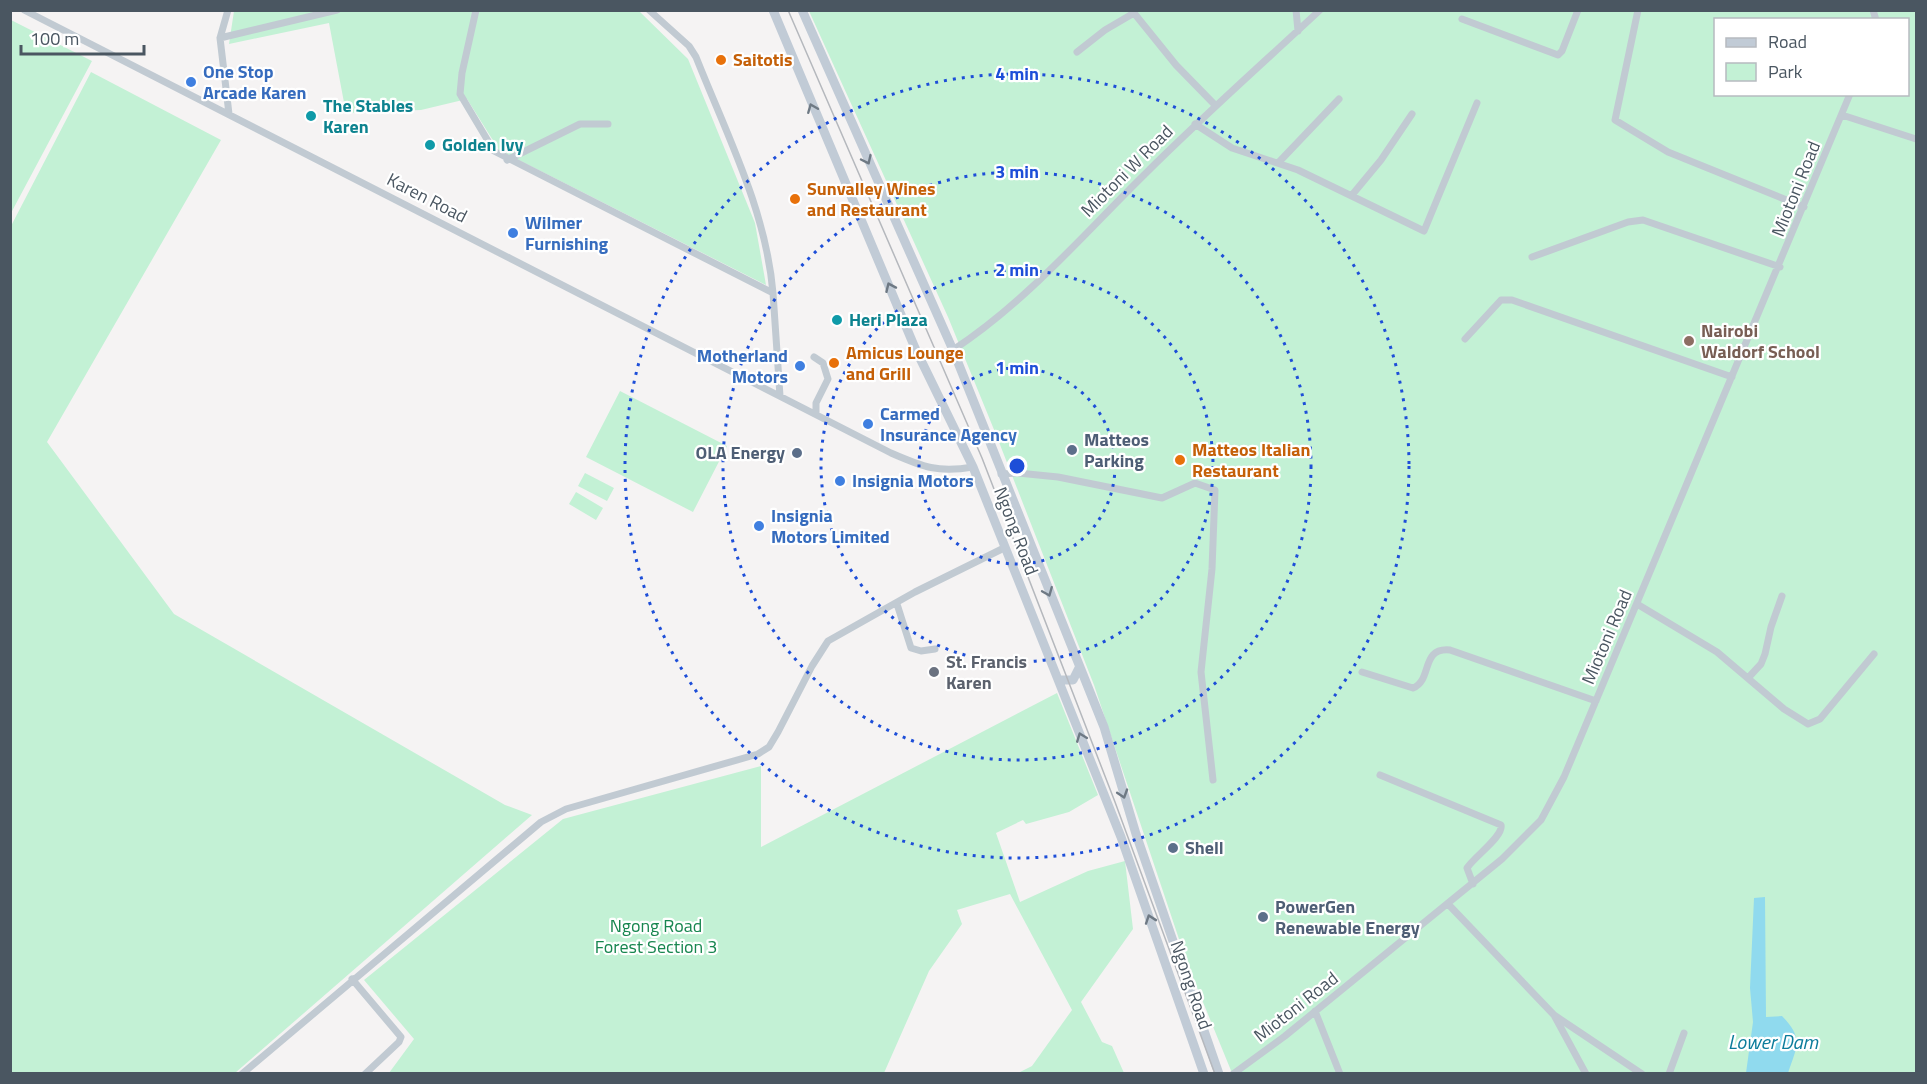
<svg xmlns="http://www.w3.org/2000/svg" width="1927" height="1084" font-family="'Titillium Web',sans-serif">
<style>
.green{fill:#c3f1d5;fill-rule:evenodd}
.water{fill:#90daee}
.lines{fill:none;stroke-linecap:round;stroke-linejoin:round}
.street{stroke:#c1cad2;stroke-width:7}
.secondary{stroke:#c1cbd6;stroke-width:9}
.tram{stroke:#b5b8bd;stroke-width:1.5}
.oneway{stroke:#6e7984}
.ring{fill:none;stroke:#1d4ed8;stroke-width:3;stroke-dasharray:3 6}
.food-dot{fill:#e8710a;stroke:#fff;stroke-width:2}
.shop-dot{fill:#3f7fe0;stroke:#fff;stroke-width:2}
.culture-dot{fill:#0f9aa8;stroke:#fff;stroke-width:2}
.education-dot{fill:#8d6e63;stroke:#fff;stroke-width:2}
.service-dot{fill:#5c6f8a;stroke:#fff;stroke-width:2}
.worship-dot{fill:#6b7280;stroke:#fff;stroke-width:2}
.labels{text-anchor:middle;stroke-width:4.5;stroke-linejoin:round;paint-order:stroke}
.food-label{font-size:18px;font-weight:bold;fill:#c56008;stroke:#fff;text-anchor:start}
.shop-label{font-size:18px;font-weight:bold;fill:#366cbe;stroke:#fff;text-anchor:start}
.culture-label{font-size:18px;font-weight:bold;fill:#0d838f;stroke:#fff;text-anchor:start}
.street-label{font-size:18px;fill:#4a5661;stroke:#fff}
.education-label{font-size:18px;font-weight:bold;fill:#785e54;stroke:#fff;text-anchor:start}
.service-label{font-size:18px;font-weight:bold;fill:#4e5e75;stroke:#fff;text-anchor:start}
.worship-label{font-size:18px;font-weight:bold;fill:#5b616d;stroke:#fff;text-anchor:start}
.park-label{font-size:18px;fill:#17864f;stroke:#fff}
.water-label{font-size:20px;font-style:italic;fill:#0c7c9b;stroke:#fff}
.centre{fill:#1d4ed8;stroke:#fff;stroke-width:3}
.ring-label{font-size:18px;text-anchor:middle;font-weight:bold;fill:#1d4ed8;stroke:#fff;stroke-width:4.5;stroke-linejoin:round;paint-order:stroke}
</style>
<rect width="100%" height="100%" fill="#f5f3f3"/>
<path class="green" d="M 234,11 L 639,11 L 688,59 L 755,223 L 766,285 L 499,150 L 467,99 L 421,110 L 346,113 L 329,23 L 229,44 Z
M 809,11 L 1916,11 L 1916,1073 L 1232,1073 L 1187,963 L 1094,685 L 997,437 L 948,317 ZM 1716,20 L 1908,20 L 1908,94 L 1716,94 Z
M 11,20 L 92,61 L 11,213 Z
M 91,72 L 221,140 L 47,442 L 174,614 L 505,805 L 532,815 L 235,1073 L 11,1073 L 11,226 Z
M 620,391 L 727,446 L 693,512 L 586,457 Z
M 585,473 L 614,488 L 607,501 L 578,486 Z
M 576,492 L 603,508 L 596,520 L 569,504 Z
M 1057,693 L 1098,795 L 1069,812 L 1026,824 L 1023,820 L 996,833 L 1020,902 L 1088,871 L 1125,861 L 1133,929 L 1081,1002 L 1102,1042 L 1112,1046 L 1124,1073 L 1018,1073 L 1032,1066 L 1072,1010 L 1010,894 L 957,910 L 962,924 L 929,971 L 884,1073 L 389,1073 L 414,1039 L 364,980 L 563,819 L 761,766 L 761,847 Z"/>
<path class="water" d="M 1765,897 L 1766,1017 L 1782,1016 C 1804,1039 1797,1046 1788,1073 L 1746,1073 L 1753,1022 L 1750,988 L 1754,898 Z"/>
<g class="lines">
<path class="street" d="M 24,10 L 891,453 C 923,467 938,473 973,467
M 228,10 L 220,38 L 229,114
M 476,10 L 462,73 L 460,94 L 494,151 L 773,293 L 780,396
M 649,10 L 689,46 L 696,57 C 726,133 766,210 773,293
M 1296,10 L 1298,31
M 1638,10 L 1615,120 L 1668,152 L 1804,207
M 1873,10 L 1876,20
M 1462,19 L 1558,55 L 1562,51 L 1578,10
M 220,38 L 337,10
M 1077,52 L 1105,30 L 1134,13 L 1176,65 L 1215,105
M 1842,115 L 1916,139
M 1195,124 L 1232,148 L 1298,170 L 1424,231 L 1477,103
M 507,160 L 580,124 L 608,124
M 1279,162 L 1339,99
M 1352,195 L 1381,160 L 1412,114
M 1532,257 L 1628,222 L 1643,220 L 1780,267
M 1465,339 L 1501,300 L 1512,300 L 1732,377
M 953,350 C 1026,302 1082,236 1144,175 C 1201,118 1261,65 1320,10
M 814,357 L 823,363 L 828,379 L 816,403 L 816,413
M 1001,474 L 1018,473 L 1058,477 L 1162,498 L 1195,483 L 1215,490 L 1212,569 L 1201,672 L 1213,780
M 897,604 L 911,648 L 921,651 L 935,649
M 1637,604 L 1717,652 L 1784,709 L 1808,724 L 1820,719 L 1874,654
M 1362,672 L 1413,688 C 1433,680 1420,647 1450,650 L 1596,701
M 1748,678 L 1761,664 L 1765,654 L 1771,627 L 1782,596
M 1380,775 L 1501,825 C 1504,836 1475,856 1467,868 L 1473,884
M 1448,904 L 1554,1015 L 1642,1074
M 352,979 L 401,1037 L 399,1042 L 365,1074
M 1315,1011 L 1340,1074
M 1554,1015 L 1586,1074
M 242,1074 L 541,822 L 566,809 L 758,754 L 769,747 L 778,732 L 812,666 L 828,641 L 915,592 L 1004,548
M 1233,1074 L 1285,1036 L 1502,859 L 1541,820 L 1564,777 L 1850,94
M 1669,1074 L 1684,1033"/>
<path class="secondary" d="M 773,10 L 915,348 L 973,467 L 1121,837 L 1204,1074
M 802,10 L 953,350 L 1104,727 L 1136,834 L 1219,1074
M 1059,680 L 1073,680 L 1079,668"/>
<path class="tram" d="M 788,10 L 982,458 L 1115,802 L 1215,1074"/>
</g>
<defs><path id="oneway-chevron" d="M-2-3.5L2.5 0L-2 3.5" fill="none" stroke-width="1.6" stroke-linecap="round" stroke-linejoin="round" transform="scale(1.5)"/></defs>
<g class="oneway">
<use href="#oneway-chevron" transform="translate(812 108) rotate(-112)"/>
<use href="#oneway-chevron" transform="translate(867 160) rotate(65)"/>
<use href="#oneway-chevron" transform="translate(890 287) rotate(-114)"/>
<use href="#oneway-chevron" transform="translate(1048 592) rotate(68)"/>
<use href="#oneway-chevron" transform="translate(1081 737) rotate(-111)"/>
<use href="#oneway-chevron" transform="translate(1123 794) rotate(72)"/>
<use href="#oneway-chevron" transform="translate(1150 919) rotate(-109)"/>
</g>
<g class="ring">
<circle cx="1017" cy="466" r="98"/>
<circle cx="1017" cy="466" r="196"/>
<circle cx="1017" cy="466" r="294"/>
<circle cx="1017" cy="466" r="392"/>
</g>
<g class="food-dot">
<circle cx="721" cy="60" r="6"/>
<circle cx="795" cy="199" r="6"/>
<circle cx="834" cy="363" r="6"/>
<circle cx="1180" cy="460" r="6"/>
</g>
<g class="shop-dot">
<circle cx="191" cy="82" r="6"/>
<circle cx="513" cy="233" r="6"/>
<circle cx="800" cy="366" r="6"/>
<circle cx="868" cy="424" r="6"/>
<circle cx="840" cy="481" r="6"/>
<circle cx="759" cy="526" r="6"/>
</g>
<g class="culture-dot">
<circle cx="311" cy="116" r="6"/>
<circle cx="430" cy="145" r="6"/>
<circle cx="837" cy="320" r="6"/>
</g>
<circle class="education-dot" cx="1689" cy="341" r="6"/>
<g class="service-dot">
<circle cx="1072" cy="450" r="6"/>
<circle cx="797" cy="453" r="6"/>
<circle cx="1173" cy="848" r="6"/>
<circle cx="1263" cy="917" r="6"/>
</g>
<circle class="worship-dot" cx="934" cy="672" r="6"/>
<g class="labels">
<g class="food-label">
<text x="733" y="66">Saitotis</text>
<text x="807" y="195">Sunvalley Wines<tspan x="807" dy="21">and Restaurant</tspan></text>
<text x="846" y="359">Amicus Lounge<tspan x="846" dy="21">and Grill</tspan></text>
<text x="1192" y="456">Matteos Italian<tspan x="1192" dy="21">Restaurant</tspan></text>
</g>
<g class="shop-label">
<text x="203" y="78">One Stop<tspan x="203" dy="21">Arcade Karen</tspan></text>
<text x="525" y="229">Wilmer<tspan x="525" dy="21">Furnishing</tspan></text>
<text x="788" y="362" text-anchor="end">Motherland<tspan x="788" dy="21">Motors</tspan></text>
<text x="880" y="420">Carmed<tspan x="880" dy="21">Insurance Agency</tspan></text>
<text x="852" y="487">Insignia Motors</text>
<text x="771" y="522">Insignia<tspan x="771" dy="21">Motors Limited</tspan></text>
</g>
<g class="culture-label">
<text x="323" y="112">The Stables<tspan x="323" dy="21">Karen</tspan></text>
<text x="442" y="151">Golden Ivy</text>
<text x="849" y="326">Heri Plaza</text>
</g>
<g class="street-label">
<text transform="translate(1127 171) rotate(-45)" y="6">Miotoni W Road</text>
<text transform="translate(1796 189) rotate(-68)" y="6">Miotoni Road</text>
<text transform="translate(427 198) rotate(27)" y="6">Karen Road</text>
<text transform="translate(1016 531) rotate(69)" y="6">Ngong Road</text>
<text transform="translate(1607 637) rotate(-67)" y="6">Miotoni Road</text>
<text transform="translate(1191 985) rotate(71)" y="6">Ngong Road</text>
<text transform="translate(1296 1007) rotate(-38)" y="6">Miotoni Road</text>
</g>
<g class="education-label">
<text x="1701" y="337">Nairobi<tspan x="1701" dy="21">Waldorf School</tspan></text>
</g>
<g class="service-label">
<text x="1084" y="446">Matteos<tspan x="1084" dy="21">Parking</tspan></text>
<text x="785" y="459" text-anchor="end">OLA Energy</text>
<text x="1185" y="854">Shell</text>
<text x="1275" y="913">PowerGen<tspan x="1275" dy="21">Renewable Energy</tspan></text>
</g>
<g class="worship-label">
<text x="946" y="668">St. Francis<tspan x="946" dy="21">Karen</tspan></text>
</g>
<g class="park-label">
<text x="656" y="932">Ngong Road<tspan x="656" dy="21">Forest Section 3</tspan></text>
</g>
<g class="water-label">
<text x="1773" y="1049">Lower Dam</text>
</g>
</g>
<circle cx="1017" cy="466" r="9" class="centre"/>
<g class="ring-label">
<text x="1017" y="80">4 min</text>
<text x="1017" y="178">3 min</text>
<text x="1017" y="276">2 min</text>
<text x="1017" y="374">1 min</text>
</g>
<rect width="1927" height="1084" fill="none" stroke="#4a5661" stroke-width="24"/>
<rect x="1714" y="18" width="195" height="78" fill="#ffffff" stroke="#b7bbc0" stroke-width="1.5"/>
<rect x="1726" y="38" width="30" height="9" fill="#c1cbd6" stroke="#b7bbc0" stroke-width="1.5"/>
<text x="1768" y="48" font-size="18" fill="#4a5661">Road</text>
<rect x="1726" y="63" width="30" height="18" fill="#c3f1d5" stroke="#b7bbc0" stroke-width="1.5"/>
<text x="1768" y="78" font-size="18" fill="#4a5661">Park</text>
<path d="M21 45v9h123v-9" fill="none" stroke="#4a5661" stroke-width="3"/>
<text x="30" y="45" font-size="18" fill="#4a5661" stroke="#ffffff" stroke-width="4.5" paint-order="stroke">100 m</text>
</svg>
